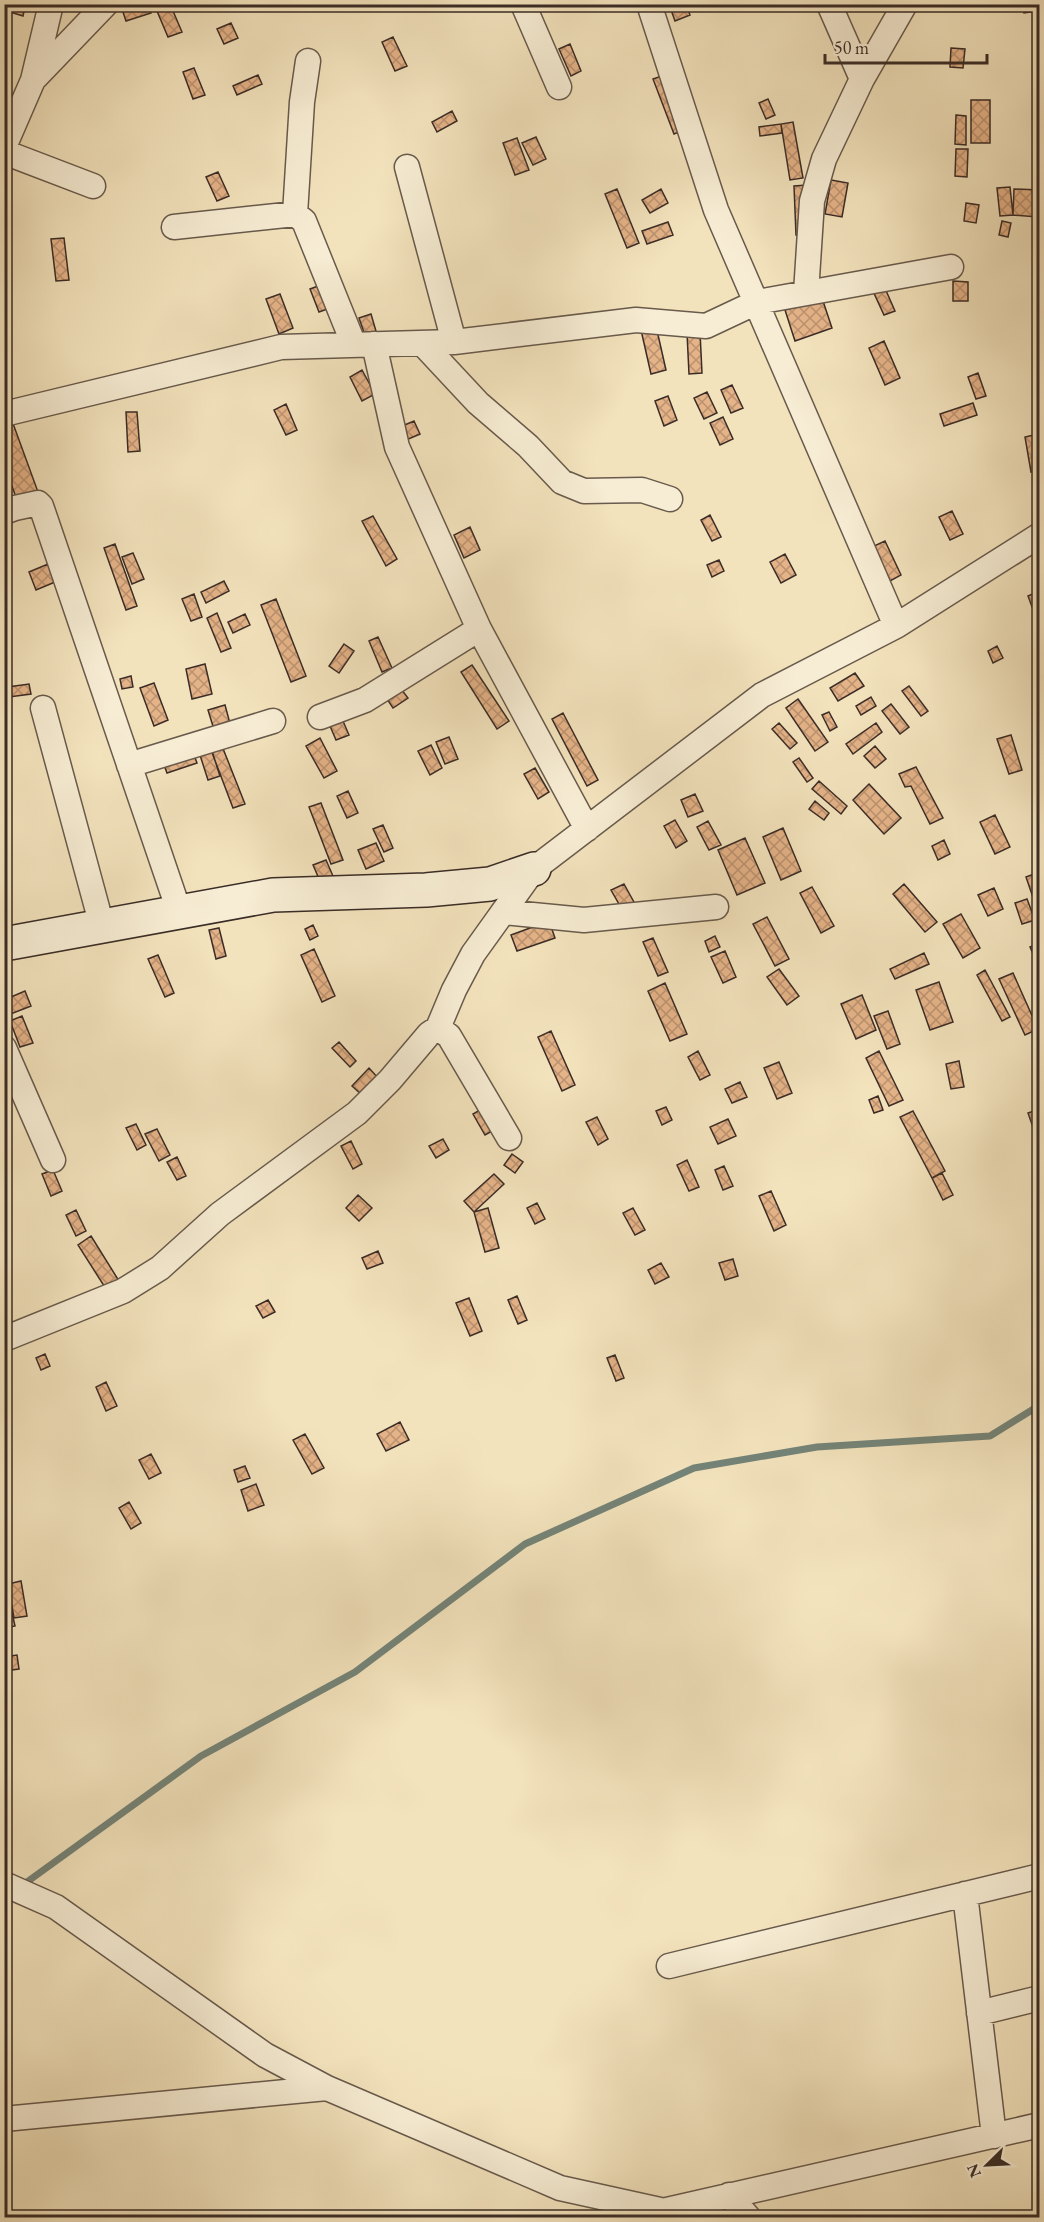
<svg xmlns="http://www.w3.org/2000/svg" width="1044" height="2222" font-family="'EB Garamond',serif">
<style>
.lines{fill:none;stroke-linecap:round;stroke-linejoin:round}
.stream{stroke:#748478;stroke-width:7}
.building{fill:url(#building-cross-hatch);stroke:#3a2c26;stroke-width:1.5}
.street-casing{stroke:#685a4c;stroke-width:27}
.secondary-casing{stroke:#3a2c26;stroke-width:36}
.street{stroke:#f7edd4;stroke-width:24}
.secondary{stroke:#f7edd4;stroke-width:33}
</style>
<defs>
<pattern id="building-cross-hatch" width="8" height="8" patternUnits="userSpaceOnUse" patternTransform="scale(1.5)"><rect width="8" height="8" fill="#e5b388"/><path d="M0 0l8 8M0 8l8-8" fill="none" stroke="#bb926f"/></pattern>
</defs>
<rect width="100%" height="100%" fill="#f3e3bd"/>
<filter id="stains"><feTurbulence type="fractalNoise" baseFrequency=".00333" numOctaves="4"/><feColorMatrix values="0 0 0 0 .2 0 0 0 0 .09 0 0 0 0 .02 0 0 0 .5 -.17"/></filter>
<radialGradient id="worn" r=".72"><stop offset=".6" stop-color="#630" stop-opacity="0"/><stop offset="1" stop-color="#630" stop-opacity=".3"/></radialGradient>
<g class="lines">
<path class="stream" d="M 20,1887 L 201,1756 L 355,1672 L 525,1544 L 694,1468 L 817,1447 L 990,1436 L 1040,1405"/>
</g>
<path class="building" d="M 13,4 L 25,7 L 23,16 L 10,12 Z
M 124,4 L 149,4 L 151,13 L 126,21 L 121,6 Z
M 154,4 L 170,4 L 182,32 L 168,37 Z
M 676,4 L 686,4 L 690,15 L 675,21 L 670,7 Z
M 1023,4 L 1036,4 L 1037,11 L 1024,13 Z
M 231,23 L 238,38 L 224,44 L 217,29 Z
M 393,37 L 407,66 L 395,71 L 382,42 Z
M 570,44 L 581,71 L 571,76 L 559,49 Z
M 951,48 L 965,49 L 963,68 L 950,67 Z
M 194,68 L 205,95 L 193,99 L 183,72 Z
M 258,75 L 262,84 L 237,95 L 233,86 Z
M 665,75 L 686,129 L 674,134 L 653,79 Z
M 768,99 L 775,115 L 766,119 L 759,103 Z
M 971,100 L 990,100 L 990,143 L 971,143 Z
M 452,111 L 457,121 L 437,132 L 432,122 Z
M 956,115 L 966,116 L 966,145 L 955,144 Z
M 793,122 L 803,178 L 790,180 L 781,124 Z
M 781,124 L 782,133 L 760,136 L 759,127 Z
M 536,137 L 546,159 L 533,165 L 522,143 Z
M 517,138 L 529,170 L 515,175 L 503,143 Z
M 956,149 L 968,149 L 967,177 L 955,176 Z
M 218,172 L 229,196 L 217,201 L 206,177 Z
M 831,180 L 848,183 L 842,217 L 825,214 Z
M 807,185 L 810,235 L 796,235 L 794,186 Z
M 1010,187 L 1013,215 L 1000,216 L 997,188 Z
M 617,189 L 639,243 L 627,248 L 605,194 Z
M 661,189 L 668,203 L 650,213 L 642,200 Z
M 1014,189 L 1040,190 L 1038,217 L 1013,215 Z
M 966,203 L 979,205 L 976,223 L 964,221 Z
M 1002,221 L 1011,223 L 1008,237 L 999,235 Z
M 668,222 L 673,235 L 647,244 L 642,231 Z
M 64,238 L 69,280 L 56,281 L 51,239 Z
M 953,281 L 968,282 L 968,301 L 953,301 Z
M 321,285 L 330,308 L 319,312 L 310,289 Z
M 884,286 L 895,311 L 884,315 L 873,291 Z
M 280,294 L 293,328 L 279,334 L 266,299 Z
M 822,298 L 832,328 L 795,341 L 785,310 Z
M 371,314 L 378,338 L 367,341 L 359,318 Z
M 656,326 L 666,370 L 651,374 L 641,330 Z
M 700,332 L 702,373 L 689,374 L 687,333 Z
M 884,341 L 900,378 L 885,385 L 869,348 Z
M 362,370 L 375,394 L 362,401 L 350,377 Z
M 978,373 L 986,396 L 976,399 L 968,377 Z
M 732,385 L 743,408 L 731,413 L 721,390 Z
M 707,392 L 717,413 L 704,419 L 694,398 Z
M 668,396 L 677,420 L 664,426 L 655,401 Z
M 973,403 L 977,415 L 944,426 L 940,414 Z
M 286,404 L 297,430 L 286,435 L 274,410 Z
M 126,412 L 137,412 L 140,451 L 128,452 Z
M 723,417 L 733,439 L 720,445 L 710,423 Z
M 11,418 L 38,492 L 17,500 L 4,464 L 4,420 Z
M 414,421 L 420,434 L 406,440 L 400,427 Z
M 1038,434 L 1040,470 L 1031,472 L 1025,437 Z
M 952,511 L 963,534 L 950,540 L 939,517 Z
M 710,515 L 721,537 L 712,541 L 701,520 Z
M 373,516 L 397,559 L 386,566 L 362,521 Z
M 470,527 L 480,550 L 464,558 L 454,535 Z
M 885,541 L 901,575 L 890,581 L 874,546 Z
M 115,544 L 137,606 L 126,610 L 104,548 Z
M 133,553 L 144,579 L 132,584 L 122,557 Z
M 785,554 L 796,575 L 781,583 L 770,562 Z
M 719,560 L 724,571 L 712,577 L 707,565 Z
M 48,564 L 55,582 L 36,590 L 29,572 Z
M 224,581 L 229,591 L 206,603 L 201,592 Z
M 1040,591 L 1040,613 L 1035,615 L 1028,596 Z
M 194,594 L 202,617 L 191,621 L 182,599 Z
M 276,599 L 306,676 L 291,682 L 261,605 Z
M 217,613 L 231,648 L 221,652 L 207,618 Z
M 245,614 L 250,625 L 233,633 L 228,622 Z
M 378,637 L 392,668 L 382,672 L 369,641 Z
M 344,644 L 354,651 L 339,673 L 329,666 Z
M 997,646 L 1003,658 L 993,663 L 988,651 Z
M 205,664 L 212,694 L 192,699 L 186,669 Z
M 472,665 L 509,721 L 497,729 L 461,672 Z
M 855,673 L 864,686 L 838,701 L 830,688 Z
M 131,676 L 133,687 L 122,689 L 120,679 Z
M 154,683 L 168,720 L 154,726 L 140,688 Z
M 29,684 L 31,694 L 9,697 L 8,687 Z
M 909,686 L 928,711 L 921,716 L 902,691 Z
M 401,689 L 408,698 L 393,708 L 387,699 Z
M 871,697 L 876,706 L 861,715 L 856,706 Z
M 798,699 L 828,742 L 815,751 L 786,708 Z
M 891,704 L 909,727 L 900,734 L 882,711 Z
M 225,705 L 232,731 L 216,736 L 208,710 Z
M 829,712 L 837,727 L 830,731 L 822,715 Z
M 563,713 L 598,780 L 587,786 L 552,719 Z
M 343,721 L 349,735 L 336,740 L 330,726 Z
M 779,723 L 797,743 L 790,749 L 772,729 Z
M 876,723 L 882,732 L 853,754 L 846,744 Z
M 1011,735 L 1022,770 L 1009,774 L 997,739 Z
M 449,737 L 458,759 L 445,764 L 436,742 Z
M 320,738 L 337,771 L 324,778 L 306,746 Z
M 431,745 L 442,768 L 430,775 L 418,751 Z
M 222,746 L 245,804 L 233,808 L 211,750 Z
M 875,746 L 886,759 L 875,768 L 864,756 Z
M 211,748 L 220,776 L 208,780 L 199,752 Z
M 193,752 L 197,763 L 167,773 L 163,762 Z
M 799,758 L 813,778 L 807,782 L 793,762 Z
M 916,767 L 943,818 L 930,824 L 911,786 L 905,787 L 899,774 Z
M 535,768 L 549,792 L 538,799 L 524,774 Z
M 819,781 L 847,806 L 841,814 L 812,789 Z
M 869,784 L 901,818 L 884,834 L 853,800 Z
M 348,791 L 358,813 L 347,818 L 337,796 Z
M 695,794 L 703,811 L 688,817 L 681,800 Z
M 815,801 L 829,813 L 824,820 L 809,809 Z
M 321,803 L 343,860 L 331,864 L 309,807 Z
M 995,815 L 1010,847 L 995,854 L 980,822 Z
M 675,820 L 687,841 L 676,848 L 664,826 Z
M 708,821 L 721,845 L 709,850 L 697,827 Z
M 383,825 L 393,848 L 384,852 L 373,829 Z
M 783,828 L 801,871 L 781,880 L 763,837 Z
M 745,838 L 765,883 L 737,895 L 718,850 Z
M 944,840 L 950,854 L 938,860 L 932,846 Z
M 376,843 L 384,861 L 366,869 L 358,850 Z
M 326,860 L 333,876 L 320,881 L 313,865 Z
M 1037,873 L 1040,881 L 1040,918 L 1026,877 Z
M 624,884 L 635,904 L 623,911 L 611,890 Z
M 904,884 L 937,922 L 925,932 L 893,894 Z
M 812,887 L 834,926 L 821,933 L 800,893 Z
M 994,888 L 1003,909 L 988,916 L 978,895 Z
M 1027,899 L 1035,920 L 1022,924 L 1015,903 Z
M 961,914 L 980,948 L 963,958 L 943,924 Z
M 767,917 L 789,959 L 775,966 L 753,924 Z
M 549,921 L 555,938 L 517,951 L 511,935 Z
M 313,925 L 318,936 L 310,940 L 305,929 Z
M 219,928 L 226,956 L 216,959 L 209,930 Z
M 715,936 L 720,947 L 709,952 L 705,941 Z
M 653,938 L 668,972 L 658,976 L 643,942 Z
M 1040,943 L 1040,970 L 1030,947 Z
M 314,949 L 335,996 L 322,1002 L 301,955 Z
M 725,951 L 736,977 L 723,983 L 711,957 Z
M 924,953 L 929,964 L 895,979 L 890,969 Z
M 158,955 L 174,993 L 165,997 L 148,959 Z
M 779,969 L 799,996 L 787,1005 L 767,977 Z
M 985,970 L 1010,1017 L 1002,1021 L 977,975 Z
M 1013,973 L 1038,1029 L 1025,1035 L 999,979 Z
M 939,982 L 953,1022 L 930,1030 L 916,990 Z
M 665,983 L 687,1034 L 670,1041 L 648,991 Z
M 25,991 L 31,1006 L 8,1015 L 4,1000 Z
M 862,995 L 876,1030 L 856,1039 L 841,1004 Z
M 888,1011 L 900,1044 L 887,1049 L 874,1016 Z
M 22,1016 L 33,1043 L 20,1047 L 10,1021 Z
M 551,1031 L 575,1085 L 562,1091 L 538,1037 Z
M 339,1042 L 356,1061 L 350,1067 L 332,1048 Z
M 698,1051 L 710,1075 L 700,1080 L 688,1057 Z
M 879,1051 L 903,1100 L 889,1106 L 866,1058 Z
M 959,1061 L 964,1087 L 951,1089 L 946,1064 Z
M 779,1062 L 792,1093 L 777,1099 L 764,1068 Z
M 369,1068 L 379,1079 L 363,1096 L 352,1086 Z
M 740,1082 L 747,1097 L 732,1103 L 725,1089 Z
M 878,1096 L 883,1110 L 874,1113 L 869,1100 Z
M 485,1107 L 496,1129 L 485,1135 L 473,1114 Z
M 666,1107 L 672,1120 L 662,1125 L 656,1111 Z
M 1040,1109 L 1040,1131 L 1035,1133 L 1028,1113 Z
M 913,1111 L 945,1171 L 932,1178 L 900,1117 Z
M 597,1117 L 608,1139 L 598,1145 L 586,1122 Z
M 728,1119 L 736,1136 L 718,1144 L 710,1127 Z
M 136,1124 L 146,1145 L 137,1150 L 126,1128 Z
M 157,1129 L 170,1155 L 159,1161 L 145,1134 Z
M 443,1139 L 449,1150 L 436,1158 L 429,1146 Z
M 351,1141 L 362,1164 L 353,1169 L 341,1146 Z
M 512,1154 L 523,1162 L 515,1173 L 504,1165 Z
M 177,1157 L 186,1176 L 177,1180 L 167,1162 Z
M 687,1160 L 699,1187 L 689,1191 L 677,1165 Z
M 724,1166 L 733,1186 L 723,1190 L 715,1170 Z
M 53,1170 L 62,1191 L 51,1196 L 42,1174 Z
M 942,1173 L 953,1195 L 943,1200 L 932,1178 Z
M 494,1174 L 504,1184 L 474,1212 L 464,1201 Z
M 771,1191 L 786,1225 L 774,1231 L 759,1196 Z
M 358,1195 L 372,1208 L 359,1221 L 346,1208 Z
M 537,1203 L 545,1219 L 535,1224 L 527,1208 Z
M 488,1208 L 499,1248 L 485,1252 L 474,1212 Z
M 633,1208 L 645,1230 L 635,1235 L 623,1213 Z
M 76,1210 L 86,1231 L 76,1236 L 66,1215 Z
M 91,1236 L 119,1281 L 106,1289 L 78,1245 Z
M 378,1251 L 383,1263 L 367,1269 L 362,1258 Z
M 733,1259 L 738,1276 L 725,1280 L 719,1263 Z
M 661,1263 L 669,1277 L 655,1284 L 648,1270 Z
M 517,1296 L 527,1320 L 518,1324 L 508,1300 Z
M 469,1298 L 482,1331 L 470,1336 L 456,1303 Z
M 268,1300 L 275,1312 L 263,1318 L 256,1306 Z
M 45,1354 L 50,1366 L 41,1370 L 36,1358 Z
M 615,1355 L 624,1378 L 616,1381 L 607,1358 Z
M 106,1382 L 117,1406 L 106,1411 L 96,1387 Z
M 400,1422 L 409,1440 L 386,1451 L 377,1434 Z
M 305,1434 L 324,1468 L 312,1474 L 293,1440 Z
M 151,1454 L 161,1473 L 149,1479 L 139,1460 Z
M 245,1466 L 250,1478 L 238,1482 L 234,1470 Z
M 256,1484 L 264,1505 L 248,1511 L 241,1490 Z
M 129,1502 L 141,1523 L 131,1529 L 119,1508 Z
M 21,1581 L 27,1616 L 14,1618 L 8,1584 Z
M 10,1604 L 15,1626 L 4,1628 L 4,1605 Z
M 17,1655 L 19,1669 L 4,1671 L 4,1657 Z"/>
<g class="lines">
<defs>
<path id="street" d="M 523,4 L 559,87
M 649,4 L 716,210 L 896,626
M 829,4 L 862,79
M 33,80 L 106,4
M 4,147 L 33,80 L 51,4
M 4,152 L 93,186
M 407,167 L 454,342
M 295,214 L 302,102 L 308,61
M 174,227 L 295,214 L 304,221 L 354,345
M 806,293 L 812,201 L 824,159 L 862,79 L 905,4
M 422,343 L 478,403 L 528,446 L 562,482 L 584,491 L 642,490 L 670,499
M 374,344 L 397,447 L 479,629 L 587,829
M 4,414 L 281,347 L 454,342 L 636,320 L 706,326 L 757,302 L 951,267
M 4,512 L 15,508 L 38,503 L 41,506 L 179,911
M 43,708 L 102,926
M 320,717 L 365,700 L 479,629
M 129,765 L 273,721
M 503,912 L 584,920 L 716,907
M 438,1028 L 454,990 L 473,954 L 534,869 L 762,695 L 896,626 L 1040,535
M 4,1048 L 53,1160
M 4,1339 L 123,1291 L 160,1268 L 220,1214 L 357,1113 L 390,1080 L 429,1034 L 438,1028 L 449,1036 L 509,1138
M 4,1884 L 56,1907 L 265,2055 L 327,2088 L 560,2188 L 660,2210
M 965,1894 L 994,2136
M 669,1966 L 1040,1876
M 979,2013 L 1040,1998
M 4,2119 L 327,2088
M 729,2195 L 749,2218
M 645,2215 L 1040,2125"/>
<path id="secondary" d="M 4,944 L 273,895 L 426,890 L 490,884 L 534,869"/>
</defs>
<use href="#street" class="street-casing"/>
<use href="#secondary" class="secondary-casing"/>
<use href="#street" class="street"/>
<use href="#secondary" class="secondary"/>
</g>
<rect width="1044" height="2222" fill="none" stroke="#f3e3bd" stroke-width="24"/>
<rect x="6" y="6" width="1032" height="2210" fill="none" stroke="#3a2c26" stroke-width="3"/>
<rect x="12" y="12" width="1020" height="2198" fill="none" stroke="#3a2c26" stroke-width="1.5"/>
<g transform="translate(987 2165) rotate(246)" stroke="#f7edd4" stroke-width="4.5" paint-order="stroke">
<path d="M0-4.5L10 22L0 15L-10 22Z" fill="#3a2c26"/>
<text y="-9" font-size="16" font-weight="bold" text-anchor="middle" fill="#3a2c26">N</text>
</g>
<path d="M825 54v9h162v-9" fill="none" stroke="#3a2c26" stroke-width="3"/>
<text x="834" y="54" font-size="18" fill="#3a2c26" stroke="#f7edd4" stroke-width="4.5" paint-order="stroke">50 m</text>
<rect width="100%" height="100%" filter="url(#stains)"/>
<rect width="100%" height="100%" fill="url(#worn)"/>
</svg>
